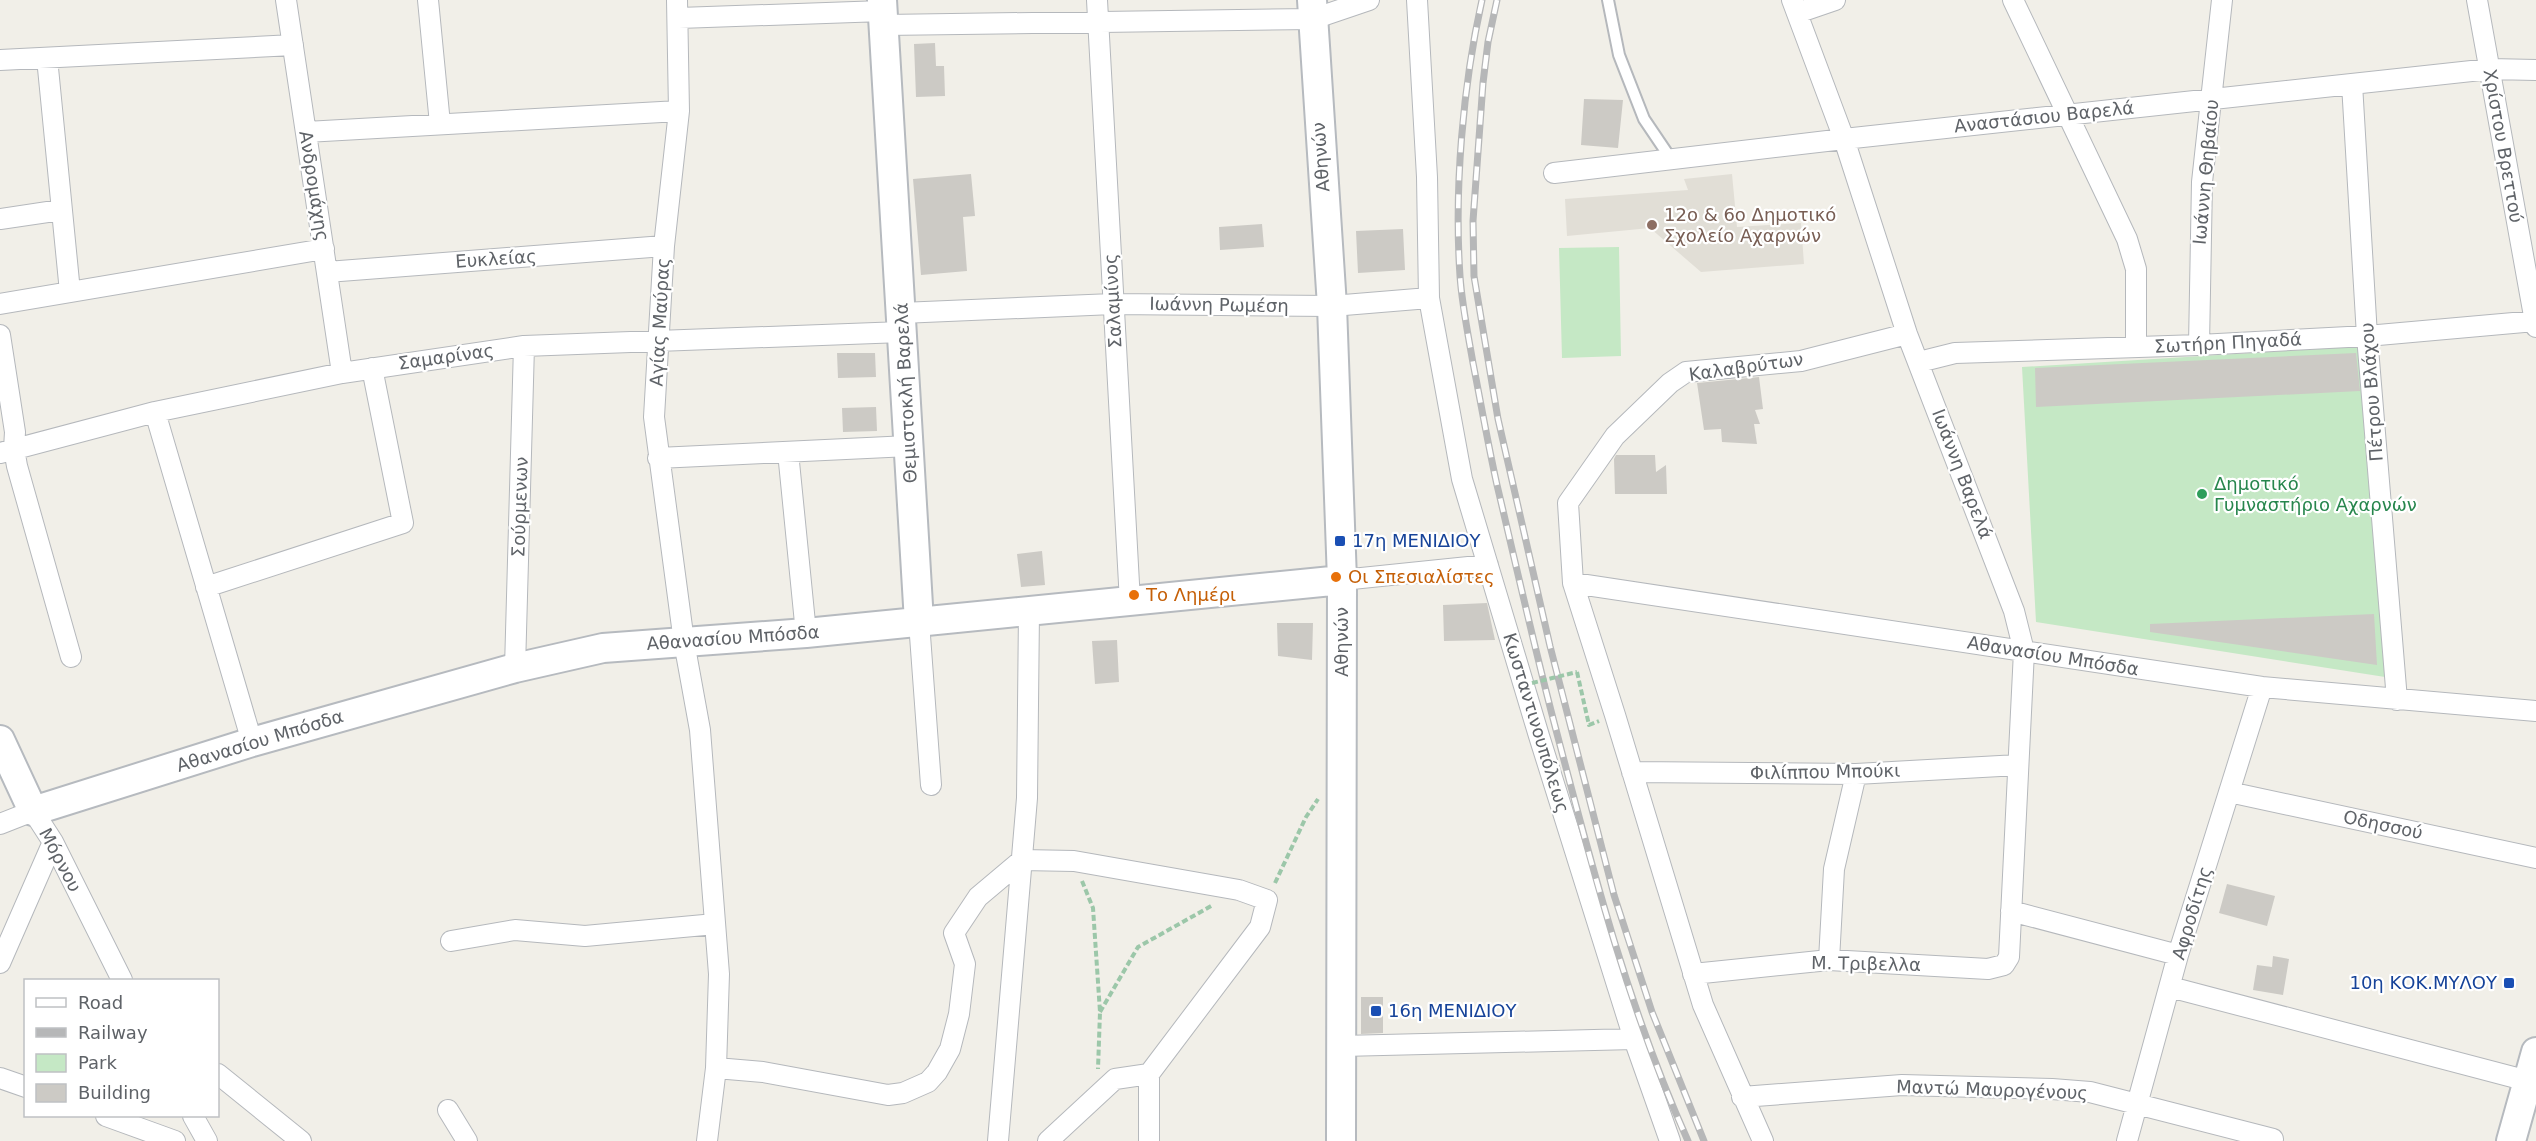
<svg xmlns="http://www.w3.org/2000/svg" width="2536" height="1141" font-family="'DejaVu Sans',sans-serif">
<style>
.education{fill:#e1ded6}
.green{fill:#c5e8c5}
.building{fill:#cccac5}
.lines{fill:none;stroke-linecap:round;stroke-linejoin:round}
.lane-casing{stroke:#b5b8bc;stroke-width:14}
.street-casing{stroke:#b5b8bc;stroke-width:22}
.secondary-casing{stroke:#b6babf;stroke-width:32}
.path{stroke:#9cc7a9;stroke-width:4;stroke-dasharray:6 3;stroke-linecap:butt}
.lane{stroke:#fff;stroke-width:10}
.street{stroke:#fff;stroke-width:20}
.secondary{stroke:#fff;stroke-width:28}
.rail-casing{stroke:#b6b7b8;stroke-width:7}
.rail{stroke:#fff;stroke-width:4.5;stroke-dasharray:14;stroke-linecap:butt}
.path-bridge{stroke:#9cc7a9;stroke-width:4;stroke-dasharray:6 3;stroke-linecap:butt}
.education-dot{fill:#8d6e63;stroke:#fff;stroke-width:2}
.leisure-dot{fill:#2e9e5b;stroke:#fff;stroke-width:2}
.transit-dot{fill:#1a4fb4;stroke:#fff;stroke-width:2}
.food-dot{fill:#e8710a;stroke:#fff;stroke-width:2}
.labels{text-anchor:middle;stroke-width:4.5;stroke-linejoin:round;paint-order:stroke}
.street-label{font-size:18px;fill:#5f6368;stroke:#fff}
.education-label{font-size:18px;fill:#785e54;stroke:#fff;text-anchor:start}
.leisure-label{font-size:18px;fill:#27864d;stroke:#fff;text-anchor:start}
.transit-label{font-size:18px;fill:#164399;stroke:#fff;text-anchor:start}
.food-label{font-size:18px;fill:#c56008;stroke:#fff;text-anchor:start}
</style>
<rect width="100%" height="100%" fill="#f1efe8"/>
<path class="education" d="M 1732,174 L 1737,227 L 1801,223 L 1804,264 L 1701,272 L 1650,228 L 1567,236 L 1565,199 L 1688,190 L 1684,179 Z"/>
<path class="green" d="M 1619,247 L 1621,356 L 1562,358 L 1559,248 Z
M 2366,346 L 2385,677 L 2036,622 L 2022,367 Z"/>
<path class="building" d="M 935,43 L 936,66 L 944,66 L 945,96 L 916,97 L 914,44 Z
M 1584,99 L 1623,100 L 1618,148 L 1581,145 Z
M 971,174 L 975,216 L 963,217 L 967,271 L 921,275 L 913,179 Z
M 1262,224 L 1264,247 L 1220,250 L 1219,227 Z
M 1403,229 L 1405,270 L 1358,273 L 1356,231 Z
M 837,353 L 875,353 L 876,377 L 838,378 Z
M 2356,353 L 2360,391 L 2036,407 L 2035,368 Z
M 1759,377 L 1763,409 L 1755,410 L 1760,424 L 1754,424 L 1757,444 L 1722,442 L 1721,429 L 1704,430 L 1697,383 Z
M 876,407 L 877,431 L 843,432 L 842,408 Z
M 1616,455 L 1655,455 L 1656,472 L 1666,465 L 1667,494 L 1615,494 L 1614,459 Z
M 1042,551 L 1045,585 L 1021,587 L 1017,554 Z
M 1487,603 L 1495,640 L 1444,641 L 1443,605 Z
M 2374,614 L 2377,665 L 2150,632 L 2150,624 Z
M 1277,623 L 1313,623 L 1312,660 L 1278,656 Z
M 1117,640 L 1119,682 L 1095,684 L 1092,641 Z
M 2227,884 L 2275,896 L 2267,926 L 2219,913 Z
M 2273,956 L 2289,959 L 2283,995 L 2253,990 L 2257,965 L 2272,967 Z
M 1361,997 L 1383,997 L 1383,1033 L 1361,1034 Z"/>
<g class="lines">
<defs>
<path id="lane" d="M 1608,0 L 1619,55 L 1644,119 L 1671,159"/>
<path id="street" d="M 286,0 L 342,373
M 428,0 L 440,124
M 677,0 L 679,111 L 664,246 L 654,417 L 684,642 L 700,730 L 719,974 L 716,1068 L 707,1141
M 1097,0 L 1130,602
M 1417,0 L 1427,177 L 1429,298 L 1462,479 L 1539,736 L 1634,1039 L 1670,1141
M 2013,0 L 2127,239 L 2136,269 L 2136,347
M 2477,0 L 2536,327
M 1797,13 L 1835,0
M 679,18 L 883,11
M 884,25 L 1313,19 L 1369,0
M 47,58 L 70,292
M 0,60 L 293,45
M 2352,84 L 2367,336 L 2397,700
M 306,132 L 679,111
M 1554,173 L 1844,139 L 2490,69 L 2536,70
M 0,219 L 61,210
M 327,272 L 664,246
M 0,304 L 324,249
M 901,313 L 1113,304 L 1332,306 L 1429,298
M 0,335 L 15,432 L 14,449 L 17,466 L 71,657
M 2199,345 L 2202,182 L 2222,0
M 1919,362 L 1955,353 L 2199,345 L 2367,336 L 2536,321
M 155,412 L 252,742
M 788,452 L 806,633
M 0,453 L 155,412 L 342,373 L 524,346 L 902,332
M 658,458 L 909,446
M 1342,580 L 1488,565
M 1573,583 L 2262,687 L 2536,711
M 206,587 L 403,523 L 372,368
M 919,622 L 931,785
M 515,668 L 524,346
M 1632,772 L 1856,774 L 2018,765
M 2229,792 L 2536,858
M 0,824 L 33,811 L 53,842 L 122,980
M 2011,911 L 2178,955
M 451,941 L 515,930 L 585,936 L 715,924
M 1829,960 L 1834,869 L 1856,774
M 0,963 L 53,842
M 1693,974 L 1829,960 L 1988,969 L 2004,965 L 2009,957 L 2024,651 L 2014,611 L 1907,334 L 1844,139 L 1792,0
M 2170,987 L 2528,1081
M 1342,1046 L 1634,1039
M 716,1068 L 763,1072 L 888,1095 L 903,1093 L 928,1082 L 937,1072 L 950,1049 L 959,1014 L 965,964 L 954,933 L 978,897 L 1022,860 L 1074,861 L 1239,890 L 1267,900 L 1260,927 L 1149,1074 L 1115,1079 L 1048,1141
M 218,1074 L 301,1141
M 0,1078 L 26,1087
M 1742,1097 L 1902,1085 L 2052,1089 L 2090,1092 L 2273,1139
M 448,1110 L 467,1141
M 106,1116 L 175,1141
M 193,1116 L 207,1141
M 998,1141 L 1027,798 L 1029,611
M 1149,1141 L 1149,1074
M 1763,1141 L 1703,1005 L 1615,715 L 1573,583 L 1568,503 L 1615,436 L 1670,383 L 1686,372 L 1801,361 L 1907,334
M 2127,1141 L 2178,955 L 2262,687"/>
<path id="secondary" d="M 882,0 L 919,622
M 1312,0 L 1332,306 L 1342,580 L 1341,1141
M 0,740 L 33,811 L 252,742 L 515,668 L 603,648 L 806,633 L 1342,580
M 2511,1141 L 2536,1052"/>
</defs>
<use href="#lane" class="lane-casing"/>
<use href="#street" class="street-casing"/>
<use href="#secondary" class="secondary-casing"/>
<path class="path" d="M 1577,672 L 1589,725 L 1599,721
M 1082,881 L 1093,908 L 1100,1012 L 1098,1069
M 1275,883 L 1306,817 L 1318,799
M 1100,1012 L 1138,947 L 1213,905"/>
<use href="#lane" class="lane"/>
<use href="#street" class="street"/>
<use href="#secondary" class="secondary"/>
<defs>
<path id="rail" d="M 1482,0 C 1463,85 1454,188 1460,276 C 1462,305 1468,334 1473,363 C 1481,404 1488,444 1497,485 C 1516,565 1534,646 1555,726 C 1592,867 1628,1008 1688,1141
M 1497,0 L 1488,42 L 1483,83 L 1473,221 L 1474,276 L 1498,419 L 1550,646 L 1614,895 L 1652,1012 L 1704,1141"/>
</defs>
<use href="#rail" class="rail-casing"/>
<use href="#rail" class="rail"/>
<path class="path-bridge" d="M 1532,683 L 1577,672"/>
</g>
<circle class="education-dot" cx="1652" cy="225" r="6"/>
<circle class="leisure-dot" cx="2202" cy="494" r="6"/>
<g class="transit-dot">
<rect x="1334" y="535" width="12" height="12" rx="3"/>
<rect x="2503" y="977" width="12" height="12" rx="3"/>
<rect x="1370" y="1005" width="12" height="12" rx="3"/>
</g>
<g class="food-dot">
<circle cx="1336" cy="577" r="6"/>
<circle cx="1134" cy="595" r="6"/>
</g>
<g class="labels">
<g class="street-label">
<text transform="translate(2044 117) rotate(-6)" y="6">Αναστάσιου Βαρελά</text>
<text transform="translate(2503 146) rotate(80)" y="6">Χρίστου Βρεττού</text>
<text transform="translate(1321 157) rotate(-94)" y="6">Αθηνών</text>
<text transform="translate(2206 172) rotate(-85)" y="6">Ιωάννη Θηβαίου</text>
<text transform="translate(314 186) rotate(81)" y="6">Ανδρομάχης</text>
<text transform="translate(496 259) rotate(-4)" y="6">Ευκλείας</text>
<text transform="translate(1113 301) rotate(-93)" y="6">Σαλαμίνος</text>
<text transform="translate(1219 305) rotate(1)" y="6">Ιωάννη Ρωμέση</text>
<text transform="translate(660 322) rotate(-87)" y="6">Αγίας Μαύρας</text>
<text transform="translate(2228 343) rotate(-3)" y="6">Σωτήρη Πηγαδά</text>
<text transform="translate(446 357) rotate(-8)" y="6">Σαμαρίνας</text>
<text transform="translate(1746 367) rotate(-8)" y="6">Καλαβρύτων</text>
<text transform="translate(2372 392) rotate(-94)" y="6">Πέτρου Βλάχου</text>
<text transform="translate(906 393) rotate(-93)" y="6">Θεμιστοκλή Βαρελά</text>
<text transform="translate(1962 474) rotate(69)" y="6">Ιωάννη Βαρελά</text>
<text transform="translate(520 507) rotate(-88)" y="6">Σούρμενων</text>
<text transform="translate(733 638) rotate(-4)" y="6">Αθανασίου Μπόσδα</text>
<text transform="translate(1342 642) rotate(-90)" y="6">Αθηνών</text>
<text transform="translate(2053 656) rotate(9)" y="6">Αθανασίου Μπόσδα</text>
<text transform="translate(1536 723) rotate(73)" y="6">Κωσταντινουπόλεως</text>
<text transform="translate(260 741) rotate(-17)" y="6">Αθανασίου Μπόσδα</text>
<text transform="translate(1825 772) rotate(-1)" y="6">Φιλίππου Μπούκι</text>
<text transform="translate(2383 825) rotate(12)" y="6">Οδησσού</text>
<text transform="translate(60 860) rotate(62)" y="6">Μόρνου</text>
<text transform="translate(2192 913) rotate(-73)" y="6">Αφροδίτης</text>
<text transform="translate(1866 964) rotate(1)" y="6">Μ. Τριβελλα</text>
<text transform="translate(1992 1090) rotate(2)" y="6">Μαντώ Μαυρογένους</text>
</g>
<g class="education-label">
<text x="1664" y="221">12ο &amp; 6ο Δημοτικό<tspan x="1664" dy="21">Σχολείο Αχαρνών</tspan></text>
</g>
<g class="leisure-label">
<text x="2214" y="490">Δημοτικό<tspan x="2214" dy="21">Γυμναστήριο Αχαρνών</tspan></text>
</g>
<g class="transit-label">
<text x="1352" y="547">17η ΜΕΝΙΔΙΟΥ</text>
<text x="2497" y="989" text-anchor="end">10η ΚΟΚ.ΜΥΛΟΥ</text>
<text x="1388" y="1017">16η ΜΕΝΙΔΙΟΥ</text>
</g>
<g class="food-label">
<text x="1348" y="583">Οι Σπεσιαλίστες</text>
<text x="1146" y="601">Το Λημέρι</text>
</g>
</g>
<rect x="24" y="979" width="195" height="138" fill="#ffffff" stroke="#bfc1c3" stroke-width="1.5"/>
<rect x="36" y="998" width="30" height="9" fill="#ffffff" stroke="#bfc1c3" stroke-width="1.5"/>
<text x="78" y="1009" font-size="18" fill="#5f6368">Road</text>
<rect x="36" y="1028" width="30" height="9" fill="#b6b7b8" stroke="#bfc1c3" stroke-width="1.5"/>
<text x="78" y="1039" font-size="18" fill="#5f6368">Railway</text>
<rect x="36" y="1054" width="30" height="18" fill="#c5e8c5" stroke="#bfc1c3" stroke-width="1.5"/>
<text x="78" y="1069" font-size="18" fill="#5f6368">Park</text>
<rect x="36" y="1084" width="30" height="18" fill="#cccac5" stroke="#bfc1c3" stroke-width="1.5"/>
<text x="78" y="1099" font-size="18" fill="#5f6368">Building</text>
</svg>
